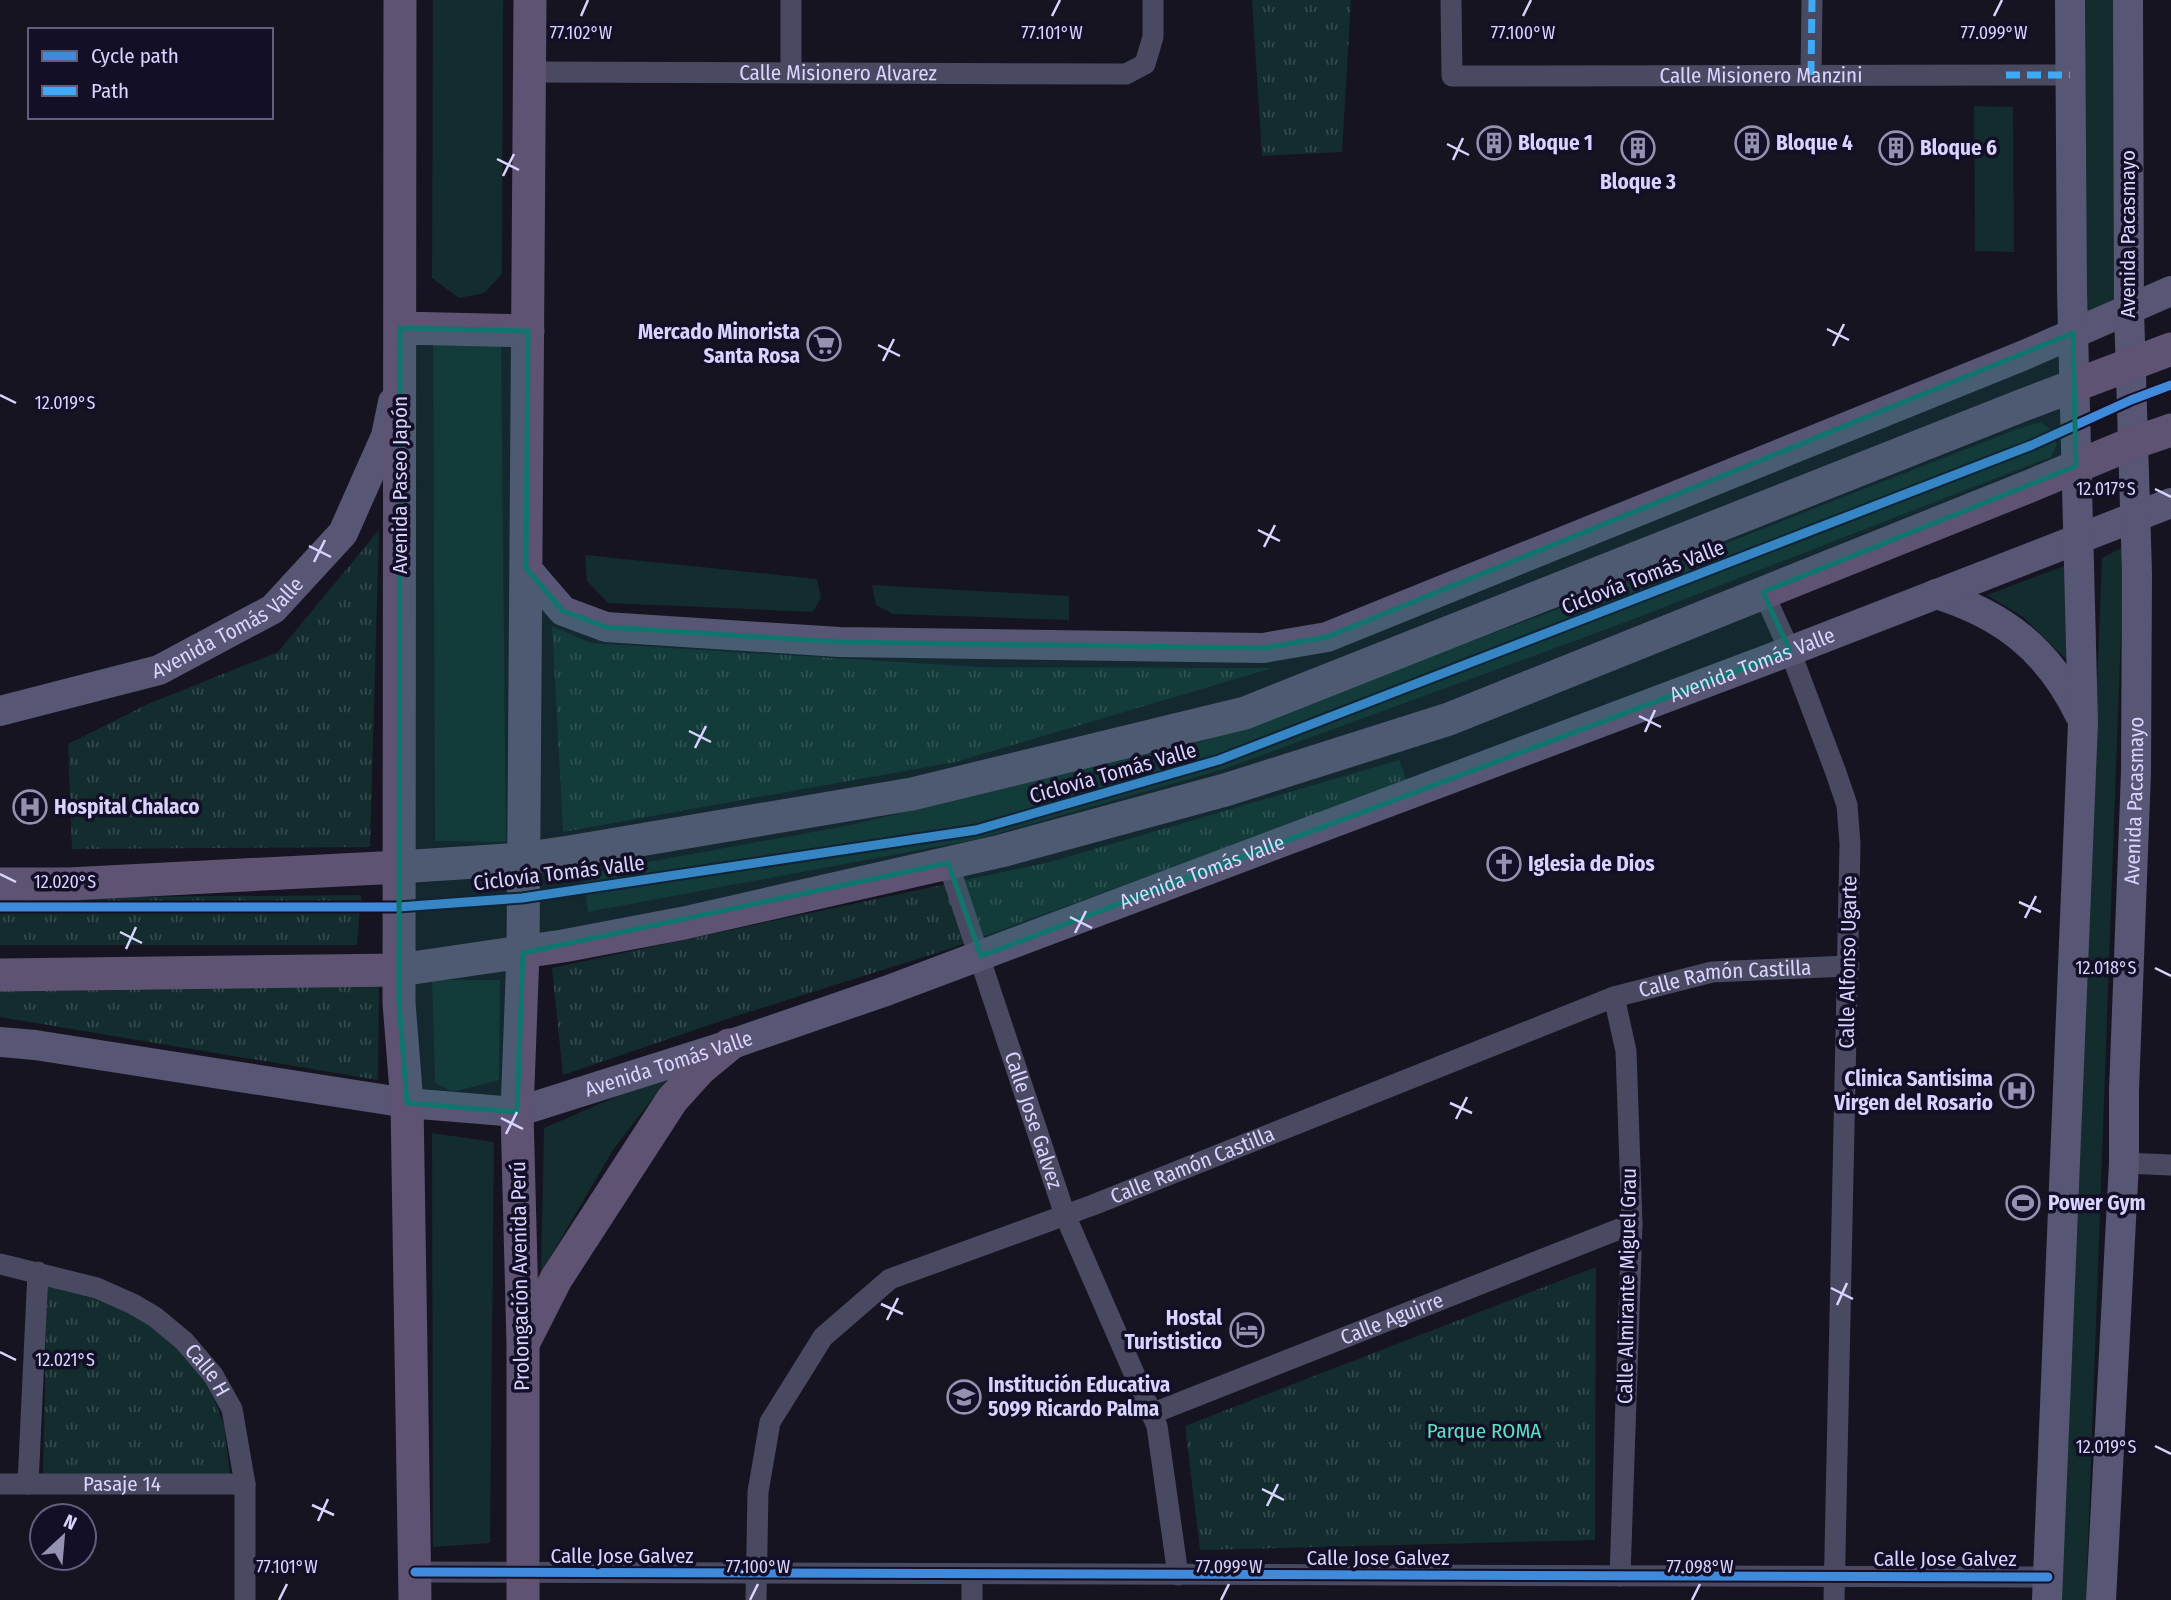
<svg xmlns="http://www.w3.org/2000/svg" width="2171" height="1600" font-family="'Fira Sans Condensed',sans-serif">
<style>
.grass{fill:#132c2d}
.park{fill:url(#park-tufts)}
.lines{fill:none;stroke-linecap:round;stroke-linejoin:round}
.street{stroke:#4a4962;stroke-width:21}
.secondary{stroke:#575674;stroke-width:30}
.primary{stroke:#5e5373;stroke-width:33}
.quiet{stroke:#3fa9f5;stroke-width:7;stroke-dasharray:14 7;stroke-linecap:butt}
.cycleway-casing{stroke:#130f26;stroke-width:13}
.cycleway{stroke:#408adc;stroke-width:9}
.marked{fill:#0f766e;fill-opacity:0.2;stroke:#0f766e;stroke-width:5;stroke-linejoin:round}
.ticks{fill:none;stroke:#d9d4ff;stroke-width:2.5}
.labels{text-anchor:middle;stroke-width:7;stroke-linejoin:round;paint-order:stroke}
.street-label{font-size:21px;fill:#d9d4ff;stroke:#130f26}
.poi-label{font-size:21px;font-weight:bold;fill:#d9d4ff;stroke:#130f26;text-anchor:start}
.park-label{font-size:21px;fill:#5fe0c0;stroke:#130f26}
.ticks-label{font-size:18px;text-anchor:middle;fill:#d9d4ff;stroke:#130f26;stroke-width:7;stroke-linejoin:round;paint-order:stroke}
</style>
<defs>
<pattern id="park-tufts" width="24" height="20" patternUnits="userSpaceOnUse" patternTransform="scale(1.75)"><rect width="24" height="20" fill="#132c2d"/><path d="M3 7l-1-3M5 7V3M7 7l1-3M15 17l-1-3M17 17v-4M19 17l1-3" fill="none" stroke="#354a4c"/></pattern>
</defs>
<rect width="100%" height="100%" fill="#161421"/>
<path class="grass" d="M 433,0 L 503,0 L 502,274 L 484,293 L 459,298 L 432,278 Z
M 2070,0 L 2128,0 L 2129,310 L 2073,326 Z
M 1974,106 L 2013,107 L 2014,252 L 1975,251 Z
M 433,335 L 501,337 L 506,842 L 435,841 Z
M 2041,422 L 2053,431 L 2057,444 L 2051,457 L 1618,625 L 1227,768 L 978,839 L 588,912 L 583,874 L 850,825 L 1203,741 L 1545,614 L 2017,429 Z
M 2124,547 L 2086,1600 L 2060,1600 L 2102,558 Z
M 585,555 L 817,579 L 821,598 L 813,612 L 608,603 L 587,581 Z
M 2072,563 L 2071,664 L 2023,617 L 1987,595 Z
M 872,585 L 1069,596 L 1069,620 L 893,614 L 876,605 Z
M 432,980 L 500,980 L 499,1080 L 453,1092 L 435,1083 Z
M 673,1072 L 613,1150 L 541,1273 L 544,1128 Z
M 432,1133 L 494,1142 L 490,1543 L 433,1547 Z"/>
<path class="park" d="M 1252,0 L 1351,0 L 1342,152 L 1262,156 Z
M 379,530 L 370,847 L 72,849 L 68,744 L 148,704 L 278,652 Z
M 552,626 L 591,643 L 978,667 L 1273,668 L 955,762 L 563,832 Z
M 1399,760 L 1407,782 L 949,949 L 730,1018 L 563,1075 L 552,968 L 1050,862 Z
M 361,895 L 357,945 L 0,945 L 0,898 Z
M 379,983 L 378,1080 L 0,1017 L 0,986 Z
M 1596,1267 L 1595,1540 L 1200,1550 L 1185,1426 Z
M 47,1283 L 99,1294 L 155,1325 L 199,1371 L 214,1399 L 224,1425 L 230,1475 L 43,1476 Z"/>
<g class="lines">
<g class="street">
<path d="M 791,0 L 791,72"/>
<path id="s1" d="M 1451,0 L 1452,76 L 2070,75"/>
<path id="s2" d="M 530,72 L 1126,74 L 1145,64 L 1153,37 L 1153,0"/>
<path d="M 1811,75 L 1812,0"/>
<path d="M 1763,592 L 1790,651 L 1835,770 L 1847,805 L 1850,844 L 1834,1600"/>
<path id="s3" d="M 948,863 L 1065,1215 L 1157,1426 L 1178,1575"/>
<path d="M 1614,997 L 1626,1051 L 1632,1224 L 1620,1576"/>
<path d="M 2124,1163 L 2171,1165"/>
<path id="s4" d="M 0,1264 L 97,1288 L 133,1304 L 155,1317 L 184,1341 L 213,1375 L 232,1409 L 245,1484 L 245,1600"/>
<path id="s5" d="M 1151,1414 L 1632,1224"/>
<path id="s6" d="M 0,1484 L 245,1484"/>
<path d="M 28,1484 L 38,1272"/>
<path d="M 415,1572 L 2048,1577"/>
<path d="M 972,1574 L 972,1600"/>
<path id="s7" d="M 756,1600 L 758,1492 L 770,1422 L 823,1337 L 890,1279 L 1093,1205 L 1614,997 L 1712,972 L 1849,966"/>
</g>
<g class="secondary">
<path d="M 526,568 L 563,611 L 606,627 L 839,642 L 1263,648 L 1327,637 L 2022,356 L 2171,291"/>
<path d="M 1936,594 C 2004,615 2048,650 2080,715"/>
<path id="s8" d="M 0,711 L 159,670 L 273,609 L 343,533 L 386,436 L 393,402"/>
<path id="s9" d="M 0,1042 L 35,1045 L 407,1103 L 517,1112 L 729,1045 L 886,991 L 1790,651 L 2171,503"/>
<path d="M 2047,1600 L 2083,723 L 2072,291 L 2070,0"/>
<path id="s10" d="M 2101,1600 L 2124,1163 L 2124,1091 L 2136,772 L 2137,573 L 2129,310 L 2128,0"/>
</g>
<path class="primary" d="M 400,0 L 399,1003 L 407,1103 L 415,1600
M 400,328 L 528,331
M 0,884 L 69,884 L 399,867 L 522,859 L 569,852 L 912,794 L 1245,713 L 2023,405 L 2171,349
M 0,975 L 399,970 L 563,946 L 684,923 L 1001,851 L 1225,790 L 1449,719 L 2035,484 L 2133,443 L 2171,430
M 524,1342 L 556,1279 L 672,1100 L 700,1069 L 729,1045
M 523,1600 L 523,1344 L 517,1112 L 523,953 L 530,0"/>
<path class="quiet" d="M 1811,75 L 1812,0
M 2006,75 L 2070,75"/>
<defs>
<path id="cycleway" d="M 0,907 L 398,907 L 522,898 L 976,830 L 1219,760 L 2032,445 L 2131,400 L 2171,385
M 415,1572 L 2048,1577"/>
</defs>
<use href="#cycleway" class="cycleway-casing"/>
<use href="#cycleway" class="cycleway"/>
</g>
<path class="marked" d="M 400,328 L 528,331 L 526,568 L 563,611 L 606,627 L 839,642 L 1263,648 L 1327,637 L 2073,333 L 2076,466 L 1763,592 L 1790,651 L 981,956 L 948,863 L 523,953 L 517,1112 L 407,1103 L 399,1003 Z"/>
<path class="ticks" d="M 581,16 L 588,0M 1052,16 L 1060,0M 1523,16 L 1531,0M 1994,16 L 2002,0M 1447,144 L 1469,155M 497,159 L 519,170M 1453,160 L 1463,138M 503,176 L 514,154M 1827,329 L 1849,340M 878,345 L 900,356M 1833,346 L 1844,324M 883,361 L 894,339M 0,395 L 16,403M 2155,489 L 2171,497M 1258,530 L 1280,541M 309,546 L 331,557M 1264,547 L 1275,525M 314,562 L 325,540M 1639,716 L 1661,727M 689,731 L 711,742M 1645,732 L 1655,710M 695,748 L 706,726M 0,874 L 16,882M 2019,902 L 2041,912M 1070,917 L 1092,928M 2025,918 L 2036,896M 120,932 L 142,943M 1075,933 L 1086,911M 126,949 L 136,927M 2155,968 L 2171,976M 1450,1103 L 1472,1113M 501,1118 L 523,1129M 1456,1119 L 1467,1097M 506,1134 L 517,1112M 1831,1288 L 1853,1299M 881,1304 L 903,1314M 1837,1305 L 1847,1283M 887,1320 L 898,1298M 0,1352 L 16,1360M 2155,1446 L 2171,1454M 1262,1489 L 1284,1500M 312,1505 L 334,1515M 1267,1506 L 1278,1484M 318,1521 L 328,1499M 279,1600 L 287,1584M 750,1600 L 758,1584M 1221,1600 L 1229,1584M 1692,1600 L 1700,1584"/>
<defs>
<symbol id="building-ring" viewBox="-11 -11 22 22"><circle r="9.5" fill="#130f26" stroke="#9591b1" stroke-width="1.5"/><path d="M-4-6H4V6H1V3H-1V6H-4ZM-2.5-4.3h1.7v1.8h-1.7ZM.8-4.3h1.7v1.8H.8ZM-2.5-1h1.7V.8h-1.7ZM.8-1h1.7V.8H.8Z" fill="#9591b1"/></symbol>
<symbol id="supermarket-ring" viewBox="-11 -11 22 22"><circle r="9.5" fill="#130f26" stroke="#9591b1" stroke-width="1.5"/><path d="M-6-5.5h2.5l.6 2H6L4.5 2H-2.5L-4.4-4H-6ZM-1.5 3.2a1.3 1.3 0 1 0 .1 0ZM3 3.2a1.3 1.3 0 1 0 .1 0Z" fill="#9591b1"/></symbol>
<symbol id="hospital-ring" viewBox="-11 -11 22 22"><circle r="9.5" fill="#130f26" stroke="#9591b1" stroke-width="1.5"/><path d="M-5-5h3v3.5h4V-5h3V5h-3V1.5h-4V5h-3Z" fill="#9591b1"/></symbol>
<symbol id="church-ring" viewBox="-11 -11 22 22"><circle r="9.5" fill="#130f26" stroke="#9591b1" stroke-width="1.5"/><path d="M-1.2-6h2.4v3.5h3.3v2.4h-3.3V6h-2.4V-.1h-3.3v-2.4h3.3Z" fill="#9591b1"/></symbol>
<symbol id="stadium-ring" viewBox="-11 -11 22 22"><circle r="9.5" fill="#130f26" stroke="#9591b1" stroke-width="1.5"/><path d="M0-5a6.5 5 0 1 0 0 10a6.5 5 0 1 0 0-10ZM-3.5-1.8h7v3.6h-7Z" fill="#9591b1"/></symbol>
<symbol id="hotel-ring" viewBox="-11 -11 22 22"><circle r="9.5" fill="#130f26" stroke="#9591b1" stroke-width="1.5"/><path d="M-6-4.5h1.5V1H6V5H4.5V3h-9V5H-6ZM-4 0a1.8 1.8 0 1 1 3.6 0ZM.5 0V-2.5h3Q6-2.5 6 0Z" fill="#9591b1"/></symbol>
<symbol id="school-ring" viewBox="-11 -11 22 22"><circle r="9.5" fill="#130f26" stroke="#9591b1" stroke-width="1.5"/><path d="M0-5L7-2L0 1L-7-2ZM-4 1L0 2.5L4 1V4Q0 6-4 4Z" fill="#9591b1"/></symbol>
</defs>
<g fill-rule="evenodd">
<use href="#building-ring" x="1475" y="124" width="38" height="38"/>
<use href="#building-ring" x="1733" y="124" width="38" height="38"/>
<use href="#building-ring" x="1619" y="129" width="38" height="38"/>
<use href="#building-ring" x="1877" y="129" width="38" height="38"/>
<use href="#supermarket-ring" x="805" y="325" width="38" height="38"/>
<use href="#hospital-ring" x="11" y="788" width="38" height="38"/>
<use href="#church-ring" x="1485" y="845" width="38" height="38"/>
<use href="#hospital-ring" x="1998" y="1072" width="38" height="38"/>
<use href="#stadium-ring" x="2004" y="1184" width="38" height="38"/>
<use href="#hotel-ring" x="1228" y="1311" width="38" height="38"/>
<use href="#school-ring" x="945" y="1378" width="38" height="38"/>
</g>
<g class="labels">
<g class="street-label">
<text dy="7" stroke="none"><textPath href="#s2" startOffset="308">Calle Misionero Alvarez</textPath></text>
<text dy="7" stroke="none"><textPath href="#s1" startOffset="385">Calle Misionero Manzini</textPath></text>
<text transform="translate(2128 234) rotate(-90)" y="7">Avenida Pacasmayo</text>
<text transform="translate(400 485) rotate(-90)" y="7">Avenida Paseo Japón</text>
<text transform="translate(1643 577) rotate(-21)" y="7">Ciclovía Tomás Valle</text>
<text dy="7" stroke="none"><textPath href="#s8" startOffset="245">Avenida Tomás Valle</textPath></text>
<text dy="7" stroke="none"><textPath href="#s9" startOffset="1836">Avenida Tomás Valle</textPath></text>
<text transform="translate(1113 773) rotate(-16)" y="7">Ciclovía Tomás Valle</text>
<text dy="7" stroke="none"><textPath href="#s10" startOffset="800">Avenida Pacasmayo</textPath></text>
<text transform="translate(559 873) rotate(-7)" y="7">Ciclovía Tomás Valle</text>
<text dy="7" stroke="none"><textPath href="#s9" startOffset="1248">Avenida Tomás Valle</textPath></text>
<text transform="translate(1848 962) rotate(-89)" y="7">Calle Alfonso Ugarte</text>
<text dy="7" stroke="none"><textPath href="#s7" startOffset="1258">Calle Ramón Castilla</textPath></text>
<text dy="7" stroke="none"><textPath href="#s9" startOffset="681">Avenida Tomás Valle</textPath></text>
<text dy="7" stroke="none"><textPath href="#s3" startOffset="271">Calle Jose Galvez</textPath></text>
<text dy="7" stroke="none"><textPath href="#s7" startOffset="691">Calle Ramón Castilla</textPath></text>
<text transform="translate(520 1276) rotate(-91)" y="7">Prolongación Avenida Perú</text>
<text transform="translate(1627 1286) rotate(-89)" y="7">Calle Almirante Miguel Grau</text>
<text dy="7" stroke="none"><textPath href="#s5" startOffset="259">Calle Aguirre</textPath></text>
<text dy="7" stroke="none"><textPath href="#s4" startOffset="240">Calle H</textPath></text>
<text dy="7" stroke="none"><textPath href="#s6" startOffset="122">Pasaje 14</textPath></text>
<text x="622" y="1563">Calle Jose Galvez</text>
<text x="1378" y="1565">Calle Jose Galvez</text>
<text x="1945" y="1566">Calle Jose Galvez</text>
</g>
<g class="poi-label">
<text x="1518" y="150">Bloque 1</text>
<text x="1776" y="150">Bloque 4</text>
<text x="1920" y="155">Bloque 6</text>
<text x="1638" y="189" text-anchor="middle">Bloque 3</text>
<text x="800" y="339" text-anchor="end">Mercado Minorista<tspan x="800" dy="24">Santa Rosa</tspan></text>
<text x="54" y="814">Hospital Chalaco</text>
<text x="1528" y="871">Iglesia de Dios</text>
<text x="1993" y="1086" text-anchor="end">Clinica Santisima<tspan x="1993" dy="24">Virgen del Rosario</tspan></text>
<text x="2048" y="1210">Power Gym</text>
<text x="1222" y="1325" text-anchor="end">Hostal<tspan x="1222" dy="24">Turististico</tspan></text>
<text x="988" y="1392">Institución Educativa<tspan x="988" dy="24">5099 Ricardo Palma</tspan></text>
</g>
<g class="park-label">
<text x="1484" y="1438">Parque ROMA</text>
</g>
</g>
<g class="ticks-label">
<text x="581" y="39">77.102°W</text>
<text x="1052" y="39">77.101°W</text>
<text x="1523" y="39">77.100°W</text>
<text x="1994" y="39">77.099°W</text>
<text x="65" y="409">12.019°S</text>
<text x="2106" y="495">12.017°S</text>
<text x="65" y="888">12.020°S</text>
<text x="2106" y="974">12.018°S</text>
<text x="65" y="1366">12.021°S</text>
<text x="2106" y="1453">12.019°S</text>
<text x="287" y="1573">77.101°W</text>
<text x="758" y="1573">77.100°W</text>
<text x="1229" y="1573">77.099°W</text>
<text x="1700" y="1573">77.098°W</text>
</g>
<rect x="28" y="28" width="245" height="91" fill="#130f26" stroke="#625e7d" stroke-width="2"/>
<rect x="42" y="51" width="35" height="10" fill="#408adc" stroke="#625e7d" stroke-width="2"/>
<text x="91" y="63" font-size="21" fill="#d9d4ff">Cycle path</text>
<rect x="42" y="86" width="35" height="10" fill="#3fa9f5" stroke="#625e7d" stroke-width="2"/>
<text x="91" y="98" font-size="21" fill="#d9d4ff">Path</text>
<g transform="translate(63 1537) rotate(26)"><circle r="33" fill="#130f26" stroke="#625e7d" stroke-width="2"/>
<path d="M0-5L12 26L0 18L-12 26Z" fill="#9591b1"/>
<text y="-10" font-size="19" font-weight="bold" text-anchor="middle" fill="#d9d4ff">N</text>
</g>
</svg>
